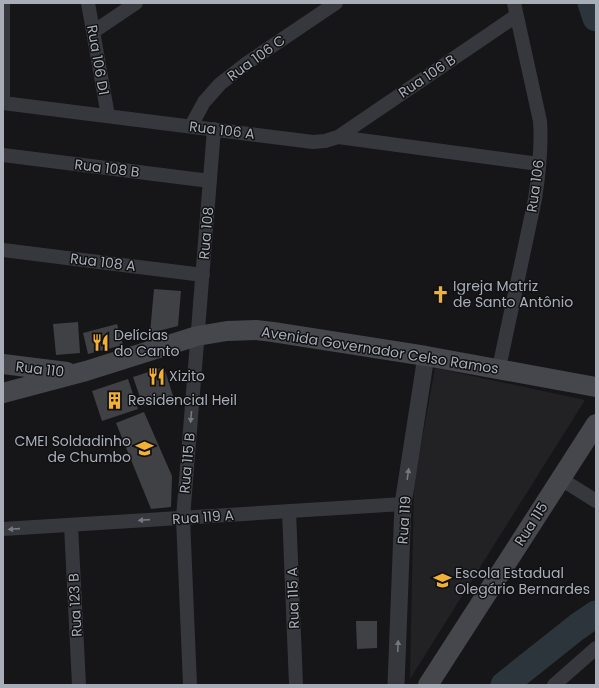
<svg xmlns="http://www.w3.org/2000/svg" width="599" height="688" font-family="Poppins,sans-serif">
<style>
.built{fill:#222225}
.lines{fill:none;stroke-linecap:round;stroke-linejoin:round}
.river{stroke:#2c353c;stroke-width:27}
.building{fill:#404145}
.minor{stroke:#37383d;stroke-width:14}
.tertiary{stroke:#37383d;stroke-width:17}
.secondary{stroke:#45474d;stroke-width:20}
.oneway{fill:#757881}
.labels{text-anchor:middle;stroke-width:3;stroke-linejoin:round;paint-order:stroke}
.street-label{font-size:14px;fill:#a8adb8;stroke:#111113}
.poi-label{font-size:14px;fill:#a8adb8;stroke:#111113;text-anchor:start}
</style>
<rect width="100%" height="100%" fill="#161618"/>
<path class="built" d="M 435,368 L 585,400 L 410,679 L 414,483 Z"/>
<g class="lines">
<path class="river" d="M 591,3 L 596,18
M 504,685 L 577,627 L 596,614"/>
</g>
<path class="building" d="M 154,289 L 181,291 L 178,326 L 150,333 Z
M 78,322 L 80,353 L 56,355 L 53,324 Z
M 117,324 L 123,345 L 88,354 L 83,333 Z
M 164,367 L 173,396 L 143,406 L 133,377 Z
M 128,379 L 138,409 L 102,421 L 92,391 Z
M 144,412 L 172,476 L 171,507 L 151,509 L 116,423 Z
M 356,621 L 377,621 L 377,648 L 357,649 Z"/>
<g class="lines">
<path class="minor" d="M 3,3 L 3,103 L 313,142 L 325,141 L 338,137 L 539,164
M 88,3 L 108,116
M 93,32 L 136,3
M 191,126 L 204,102 L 220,84 L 247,63 L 336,3
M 338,137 L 516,16
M 3,155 L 210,181
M 3,250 L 203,275
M 499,368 L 535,199 C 539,173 542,148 540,121 L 514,3
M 561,479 L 596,501
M 289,511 L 296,685
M 71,525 L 79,685
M 3,529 L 403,504
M 190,685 L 183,518 L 214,129
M 554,685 L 596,648"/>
<path class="tertiary" d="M 396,685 L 403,504 L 426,356"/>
<path class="secondary" d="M 3,364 L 67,372
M 3,393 L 86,371 L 197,336 L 227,331 L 256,330 L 273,332 L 426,356 L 596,387
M 428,685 L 596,424"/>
</g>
<defs><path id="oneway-solid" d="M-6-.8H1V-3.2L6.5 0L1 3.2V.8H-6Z"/></defs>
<g class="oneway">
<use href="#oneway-solid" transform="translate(191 417) rotate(95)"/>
<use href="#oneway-solid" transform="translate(408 474) rotate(-82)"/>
<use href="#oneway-solid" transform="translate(144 520) rotate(176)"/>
<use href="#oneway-solid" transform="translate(14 529) rotate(176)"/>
<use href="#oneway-solid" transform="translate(398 646) rotate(-88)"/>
</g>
<defs>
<symbol id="church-bare" viewBox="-9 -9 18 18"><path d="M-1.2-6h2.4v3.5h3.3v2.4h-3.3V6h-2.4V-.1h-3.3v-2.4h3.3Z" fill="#f2b134" stroke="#111113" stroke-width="2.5" paint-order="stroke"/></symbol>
<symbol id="restaurant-bare" viewBox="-9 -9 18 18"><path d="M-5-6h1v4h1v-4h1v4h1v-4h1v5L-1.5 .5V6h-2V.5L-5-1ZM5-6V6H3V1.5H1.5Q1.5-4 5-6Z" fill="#f2b134" stroke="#111113" stroke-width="2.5" paint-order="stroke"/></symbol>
<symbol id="building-bare" viewBox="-9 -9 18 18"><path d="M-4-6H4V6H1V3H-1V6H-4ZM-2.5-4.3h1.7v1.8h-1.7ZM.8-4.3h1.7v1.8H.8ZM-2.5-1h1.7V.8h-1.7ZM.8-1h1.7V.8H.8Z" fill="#f2b134" stroke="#111113" stroke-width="2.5" paint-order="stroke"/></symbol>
<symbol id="school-bare" viewBox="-9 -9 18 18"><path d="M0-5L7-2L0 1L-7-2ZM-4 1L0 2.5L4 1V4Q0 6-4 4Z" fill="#f2b134" stroke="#111113" stroke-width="2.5" paint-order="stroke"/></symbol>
</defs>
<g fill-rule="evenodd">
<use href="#church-bare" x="428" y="282" width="25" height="25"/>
<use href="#restaurant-bare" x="88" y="330" width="25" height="25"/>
<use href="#restaurant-bare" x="144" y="364" width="25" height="25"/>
<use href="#building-bare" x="102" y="388" width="25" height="25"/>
<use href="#school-bare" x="132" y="436" width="25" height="25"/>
<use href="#school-bare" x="430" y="568" width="25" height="25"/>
</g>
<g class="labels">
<g class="street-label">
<text transform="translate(256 58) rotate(-36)" y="5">Rua 106 C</text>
<text transform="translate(98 60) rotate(80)" y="5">Rua 106 D1</text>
<text transform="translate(427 76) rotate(-34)" y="5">Rua 106 B</text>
<text transform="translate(222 130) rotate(7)" y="5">Rua 106 A</text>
<text transform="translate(107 168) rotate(7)" y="5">Rua 108 B</text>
<text transform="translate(535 186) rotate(-82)" y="5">Rua 106</text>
<text transform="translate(206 233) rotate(-85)" y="5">Rua 108</text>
<text transform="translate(103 262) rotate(7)" y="5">Rua 108 A</text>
<text transform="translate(380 350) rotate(9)" y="5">Avenida Governador Celso Ramos</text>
<text transform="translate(40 369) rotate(7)" y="5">Rua 110</text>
<text transform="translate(187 463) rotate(-85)" y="5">Rua 115 B</text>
<text transform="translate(203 517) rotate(-4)" y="5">Rua 119 A</text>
<text transform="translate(404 520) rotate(-86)" y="5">Rua 119</text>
<text transform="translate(531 524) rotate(-57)" y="5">Rua 115</text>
<text transform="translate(293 598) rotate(-92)" y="5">Rua 115 A</text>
<text transform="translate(75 605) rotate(-93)" y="5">Rua 123 B</text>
</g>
<g class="poi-label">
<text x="453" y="291">Igreja Matriz<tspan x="453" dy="16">de Santo Antônio</tspan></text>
<text x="114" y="340">Delícias<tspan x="114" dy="16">do Canto</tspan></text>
<text x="169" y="381">Xizito</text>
<text x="128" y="405">Residencial Heil</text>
<text x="131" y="446" text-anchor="end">CMEI Soldadinho<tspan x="131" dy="16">de Chumbo</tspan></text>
<text x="455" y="578">Escola Estadual<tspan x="455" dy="16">Olegário Bernardes</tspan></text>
</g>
</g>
<rect width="599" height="688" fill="none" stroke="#a8adb8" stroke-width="8"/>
</svg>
